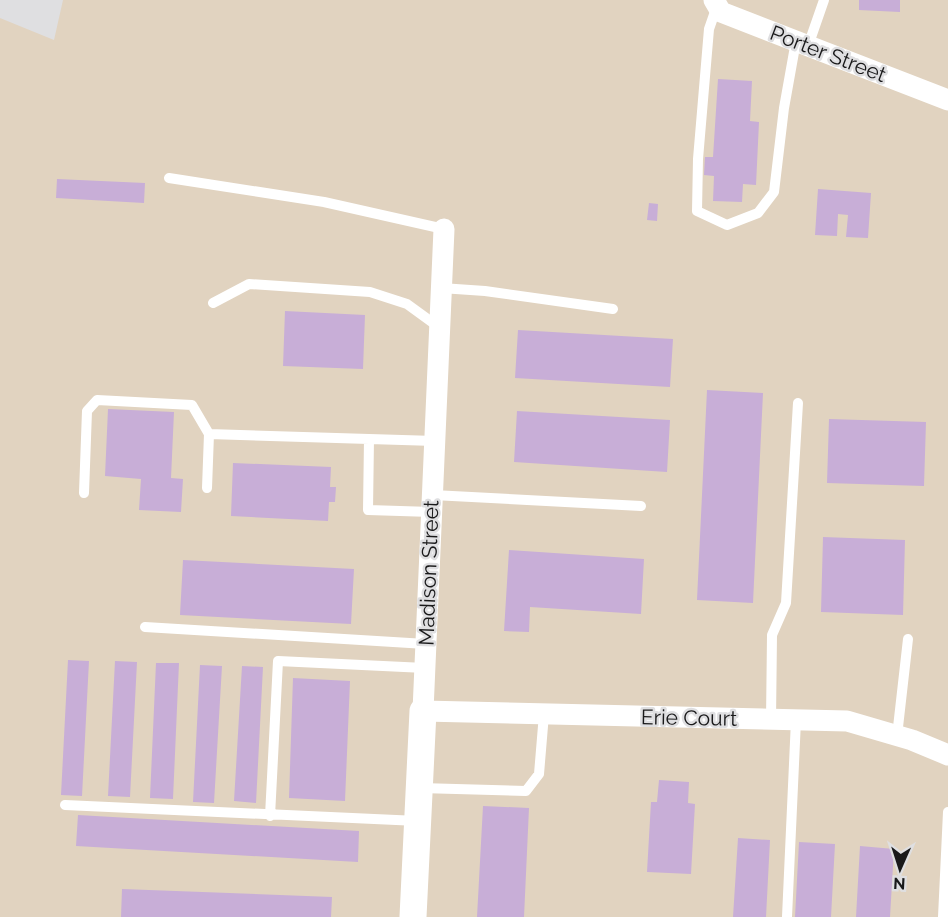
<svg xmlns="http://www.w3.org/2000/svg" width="948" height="917" font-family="Raleway,sans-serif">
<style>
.industrial{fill:#e1d3c0}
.building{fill:#c8aed7}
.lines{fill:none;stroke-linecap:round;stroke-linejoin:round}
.service{stroke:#fff;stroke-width:10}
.minor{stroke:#fff;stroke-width:21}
.tertiary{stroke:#fff;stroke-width:27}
.labels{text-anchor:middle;stroke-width:5;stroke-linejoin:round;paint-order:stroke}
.street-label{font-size:21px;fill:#19191a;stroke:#dfdfe1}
</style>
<rect width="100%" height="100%" fill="#dfdfe1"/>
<path class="industrial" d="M 63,0 L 948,0 L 948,917 L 0,917 L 0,18 L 54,40 Z"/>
<path class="building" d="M 859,0 L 900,0 L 900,12 L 859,10 Z
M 718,79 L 752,81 L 750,121 L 759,122 L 756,185 L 743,184 L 742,202 L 713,201 L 714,176 L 704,175 L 705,157 L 713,157 Z
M 57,179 L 145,183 L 144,203 L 56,198 Z
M 818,189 L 871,193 L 868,238 L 846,237 L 848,215 L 838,214 L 837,236 L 815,235 Z
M 649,203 L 658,204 L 657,221 L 647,220 Z
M 285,311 L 365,315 L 363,369 L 283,366 Z
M 518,330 L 673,339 L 670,387 L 515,378 Z
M 707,390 L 763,393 L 753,603 L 697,600 Z
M 108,409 L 174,412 L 171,478 L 183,479 L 181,512 L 139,510 L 141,479 L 105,476 Z
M 517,411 L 670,420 L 667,472 L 514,462 Z
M 829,419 L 926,422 L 924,486 L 827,483 Z
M 233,463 L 331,467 L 330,487 L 336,487 L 335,502 L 329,502 L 328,521 L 231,516 Z
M 823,537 L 905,540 L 903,615 L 821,612 Z
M 509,550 L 644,559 L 641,614 L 530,607 L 529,632 L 504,631 Z
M 183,560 L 354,569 L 351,624 L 180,615 Z
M 68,660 L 89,661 L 82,796 L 61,795 Z
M 115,661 L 137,662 L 130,797 L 108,796 Z
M 156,663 L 179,663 L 173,799 L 150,798 Z
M 200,665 L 222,666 L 214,803 L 193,802 Z
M 242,666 L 263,667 L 256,803 L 234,801 Z
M 293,678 L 350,681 L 345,801 L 289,798 Z
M 659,780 L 689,782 L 688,803 L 695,804 L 691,874 L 647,872 L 651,802 L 657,802 Z
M 483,806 L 529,808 L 524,917 L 477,917 Z
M 78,815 L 359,831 L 358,862 L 76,846 Z
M 738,838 L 770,840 L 766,917 L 733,917 Z
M 799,842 L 835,844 L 831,917 L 795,917 Z
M 860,846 L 894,849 L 890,917 L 856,917 Z
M 122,889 L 332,897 L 331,917 L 121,917 Z"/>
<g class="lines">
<path class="service" d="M 717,6 L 709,29 L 698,159 L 697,211 L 727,225 L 758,213 L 774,192 L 784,108 L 796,41
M 808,46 L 824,0
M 169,178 L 324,202 L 444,229
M 441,288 L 485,291 L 613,309
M 213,303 L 249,284 L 370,292 L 407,304 L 440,328
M 369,439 L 368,510 L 432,512
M 207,488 L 209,434
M 84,493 L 87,411 L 97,400 L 192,405 L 209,434 L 435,441
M 433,495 L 641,506
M 145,627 L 426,644
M 771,720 L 772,635 L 786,603 L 798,403
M 897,736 L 908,639
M 420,788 L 526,791 L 539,774 L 544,714
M 65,805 L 418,821
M 270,816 L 278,661 L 425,668
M 787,917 L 796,720
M 943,917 L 948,812"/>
<path class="minor" d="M 714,0 L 721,12 L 948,100
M 444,229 L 423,711 L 847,721 L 912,740 L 948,755"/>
<path class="tertiary" d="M 413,917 L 423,711"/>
</g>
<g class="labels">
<g class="street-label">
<text transform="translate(828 54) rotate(21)" y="7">Porter Street</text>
<text transform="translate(429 573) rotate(-88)" y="7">Madison Street</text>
<text transform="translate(689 718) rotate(1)" y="7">Erie Court</text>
</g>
</g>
<g transform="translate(900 869) rotate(183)" stroke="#dfdfe1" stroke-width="4.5" paint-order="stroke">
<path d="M0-4.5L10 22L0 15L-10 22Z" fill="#19191a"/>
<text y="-9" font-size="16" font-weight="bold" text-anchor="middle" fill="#19191a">N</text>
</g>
</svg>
